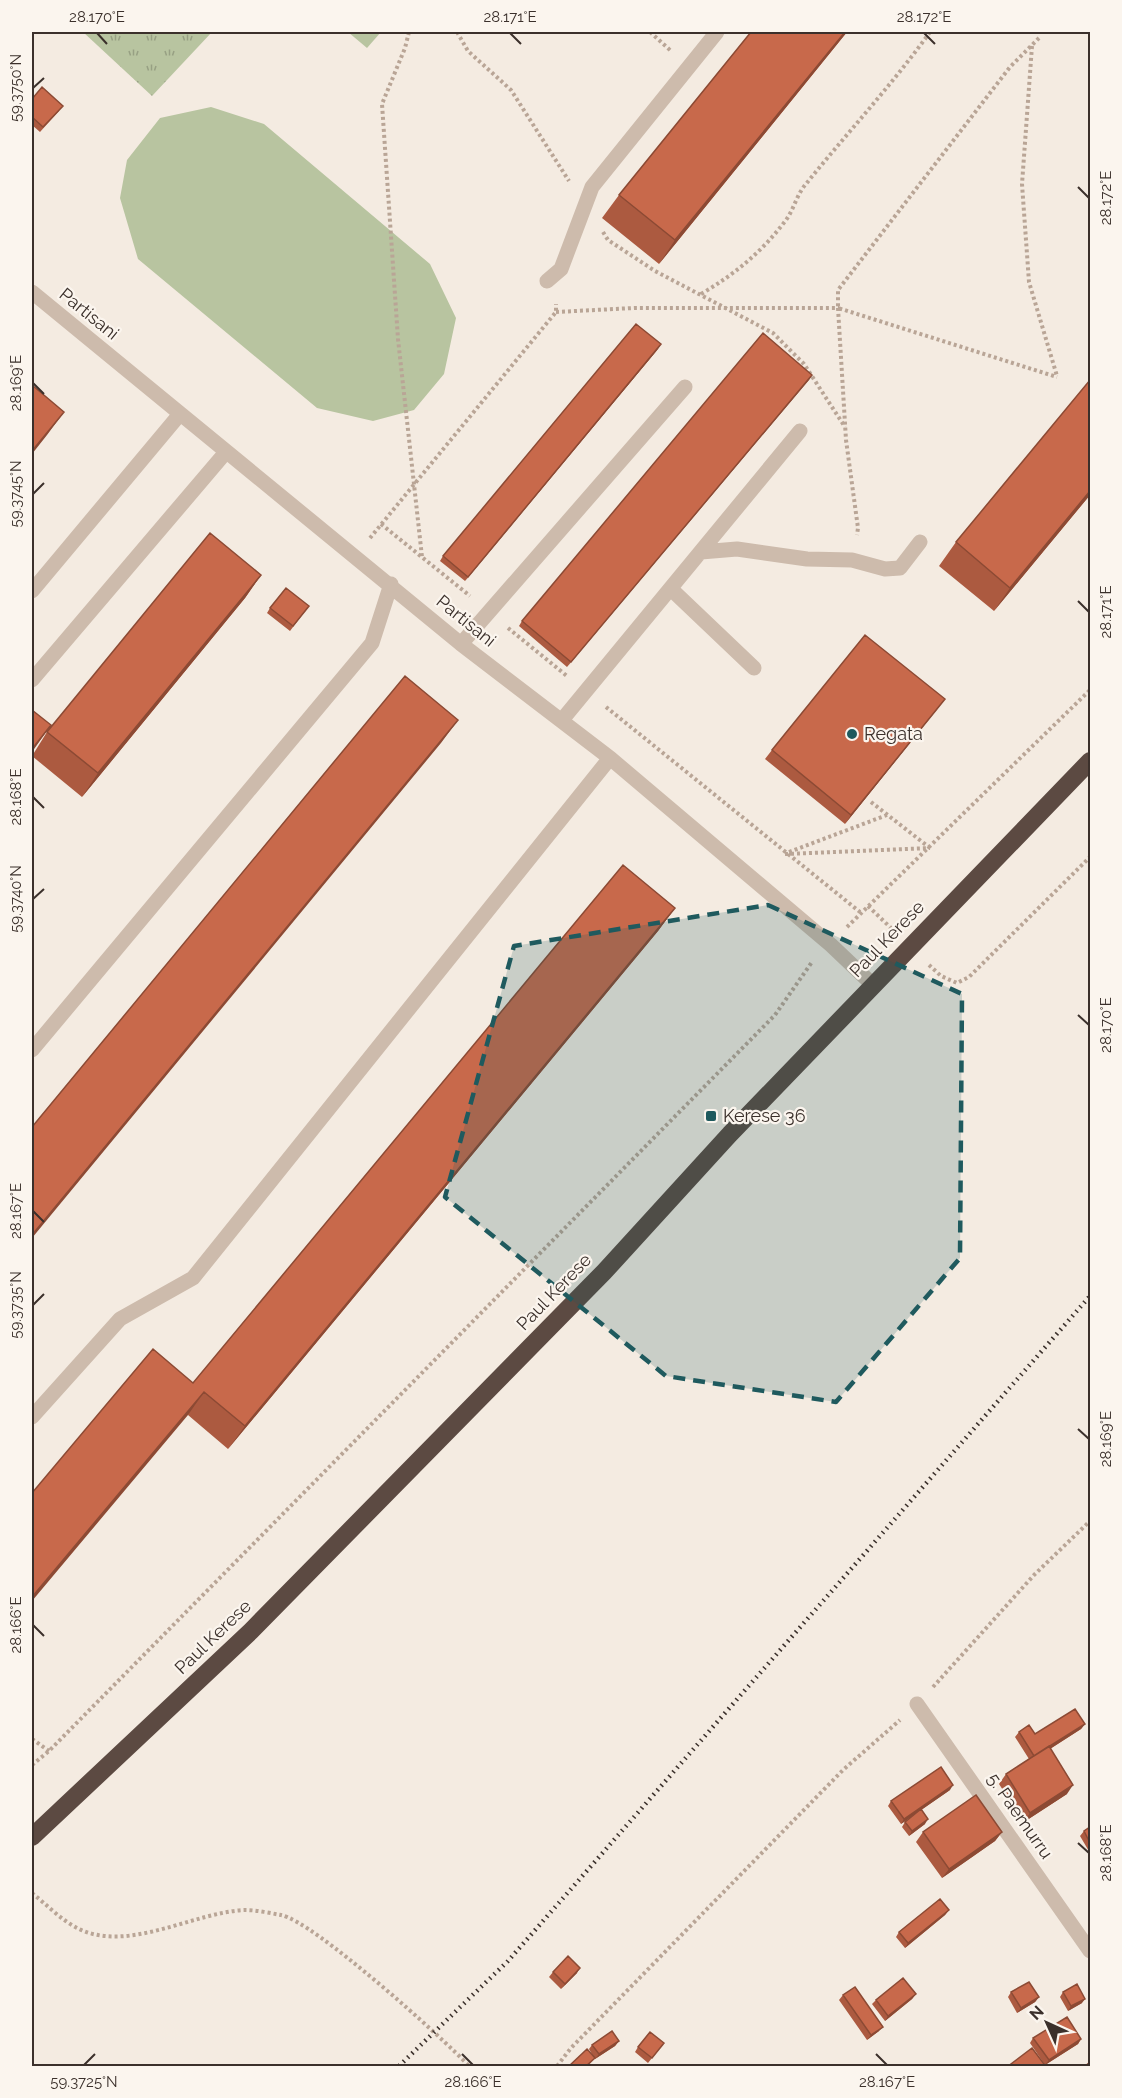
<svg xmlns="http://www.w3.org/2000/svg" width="1122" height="2098" font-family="Raleway,sans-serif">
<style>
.grass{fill:#b8c4a0}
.park{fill:url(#park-tufts)}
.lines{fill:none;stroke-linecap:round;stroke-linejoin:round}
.path{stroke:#b9a596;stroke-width:4;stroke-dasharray:3 3;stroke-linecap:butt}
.minor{stroke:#cdbbac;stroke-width:15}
.highway{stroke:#5c4a42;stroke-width:18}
.rail{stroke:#3b302b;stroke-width:4.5;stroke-dasharray:1.5 4.5;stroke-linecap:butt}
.wall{fill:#ac5a40}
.shaded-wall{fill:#8c4a34}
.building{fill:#c8694b;stroke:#8c4a34;stroke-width:1.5}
.marked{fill:#1f5a5e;fill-opacity:0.2;stroke:#1f5a5e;stroke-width:4.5;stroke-dasharray:12 8;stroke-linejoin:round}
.ticks{fill:none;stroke:#3b302b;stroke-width:2}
.poi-dot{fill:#1f5a5e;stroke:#fbf5ee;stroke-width:2}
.labels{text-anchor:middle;stroke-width:4.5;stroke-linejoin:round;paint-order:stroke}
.street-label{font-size:18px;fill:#3b302b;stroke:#fbf5ee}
.poi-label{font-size:18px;fill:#3b302b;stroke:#fbf5ee;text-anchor:start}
.neatline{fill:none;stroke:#3b302b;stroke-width:2}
.ticks-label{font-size:15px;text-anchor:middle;fill:#3b302b}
</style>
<defs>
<pattern id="park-tufts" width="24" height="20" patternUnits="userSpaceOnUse" patternTransform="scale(1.5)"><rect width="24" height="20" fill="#b8c4a0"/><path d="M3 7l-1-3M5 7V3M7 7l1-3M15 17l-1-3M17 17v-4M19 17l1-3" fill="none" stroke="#97a083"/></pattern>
</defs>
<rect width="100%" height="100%" fill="#f4ebe1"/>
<path class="grass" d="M 348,32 L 381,32 L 367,48 Z
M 211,107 L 264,124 L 430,264 L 456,318 L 444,374 L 414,410 L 373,421 L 317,408 L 138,259 L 120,198 L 127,160 L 160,118 Z"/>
<path class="park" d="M 83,32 L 212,32 L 152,96 Z"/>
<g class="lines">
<path class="path" d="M 409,32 L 405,48 L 382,104 L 398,339 L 422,557
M 457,32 L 468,51 L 511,90 L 569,181
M 650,32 L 671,51
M 1039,38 L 1010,67 L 838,290 L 838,308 L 1057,377
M 1032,46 L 1022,184 L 1029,282 L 1057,376
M 603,232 L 608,240 L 655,271 L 773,333 L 804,364 L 845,427
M 701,294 C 735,274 762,252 786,220 C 794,209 797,194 806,184 C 847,133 892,85 930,32
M 556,312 L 634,308 L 838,308 L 846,440 L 858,528 L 857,535
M 381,524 L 470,596
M 370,538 L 556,312 L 556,304
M 508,628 L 567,676
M 606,707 L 860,912
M 871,802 L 930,848
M 789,852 L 887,815
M 785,854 L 930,848
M 868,906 L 891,928
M 847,927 L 1090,690
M 929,965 L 941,976 L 957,983 L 969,977 L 1090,857
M 933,1687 L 1034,1575 L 1090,1521
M 32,1739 L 49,1751
M 32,1765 L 49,1751 L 775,1015 L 812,962
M 32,1893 C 46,1904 62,1921 79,1929 C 129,1953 194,1912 245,1910 C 256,1910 270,1913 281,1915 C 313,1921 443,2038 469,2066
M 557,2066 L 571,2048 L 843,1770 L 900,1720"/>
<path class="minor" d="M 547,281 L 561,269 L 592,187 L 717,32
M 32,292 L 461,644 L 610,758 L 831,945 L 873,985
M 701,552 L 737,549 L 807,559 L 852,560 L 885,569 L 900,568 L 920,542
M 671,589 L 754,668
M 32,591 L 180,414
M 461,644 L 685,387
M 32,680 L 226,452
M 562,720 L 800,431
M 32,1050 L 372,643 L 391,584
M 32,1417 L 120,1319 L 193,1278 L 610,758
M 917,1704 L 1090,1951"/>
<path class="highway" d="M 32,1837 L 251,1631 L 604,1272 L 730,1134 L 1090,761"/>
<path class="rail" d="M 399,2066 L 508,1961 L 1090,1296"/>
</g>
<path class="wall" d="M 751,32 L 847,32 L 659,264 L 602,218 L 619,195 Z
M 32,99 L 59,111 L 40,132 L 32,125 Z
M 658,349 L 465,581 L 440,561 L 443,556 Z
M 812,375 L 567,667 L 519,626 L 522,621 Z
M 1090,495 L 994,611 L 939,566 L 956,542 Z
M 261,575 L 245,598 L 82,797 L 32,756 L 47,732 Z
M 309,606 L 290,631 L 267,613 L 270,608 Z
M 945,699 L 845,824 L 765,759 L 772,750 Z
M 675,908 L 658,931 L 228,1449 L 188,1415 L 193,1383 Z
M 1085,1724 L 1081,1729 L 1050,1749 L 1067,1794 L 1024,1822 L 999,1784 L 1006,1774 L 1029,1759 L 1015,1737 L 1019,1732 L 1035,1734 Z
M 950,1790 L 921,1810 L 925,1824 L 909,1836 L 902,1827 L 905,1822 L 916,1813 L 901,1824 L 888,1806 L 891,1801 Z
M 1090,1827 L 1090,1853 L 1080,1836 L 1084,1831 Z
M 923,1832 L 1002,1832 L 995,1841 L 942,1878 L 916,1842 Z
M 949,1910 L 945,1915 L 905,1948 L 896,1937 L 899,1932 Z
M 553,1972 L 577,1973 L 561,1989 L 549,1977 Z
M 1011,1992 L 1039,1997 L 1035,2002 L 1017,2013 L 1008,1997 Z
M 1063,1992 L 1082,2003 L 1068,2011 L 1060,1997 Z
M 916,1994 L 912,1999 L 885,2021 L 872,2004 L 876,2000 Z
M 843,1995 L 879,2031 L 867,2040 L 839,2000 Z
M 1033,2038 L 1081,2039 L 1078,2044 L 1045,2065 L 1030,2043 Z
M 619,2041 L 615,2046 L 595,2059 L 595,2058 L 587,2067 L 568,2067 L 593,2056 L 589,2049 L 592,2045 Z
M 664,2043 L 648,2063 L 635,2052 L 638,2047 Z"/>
<path class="shaded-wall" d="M 845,32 L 847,32 L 659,264 L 675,240 Z
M 661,344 L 658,349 L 465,581 L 468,577 Z
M 812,375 L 809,380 L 567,667 L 571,662 Z
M 64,412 L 47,435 L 32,454 L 32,451 Z
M 1090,491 L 1090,495 L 994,611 L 1010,588 Z
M 261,575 L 245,598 L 82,797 L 98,773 Z
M 945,699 L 938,708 L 845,824 L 851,815 Z
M 458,720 L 441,743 L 32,1238 L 32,1235 Z
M 51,725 L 32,752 L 32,749 Z
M 675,908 L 658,931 L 228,1449 L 245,1426 Z
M 204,1392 L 188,1415 L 32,1601 L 32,1597 Z
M 1085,1724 L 1081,1729 L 1031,1761 L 1034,1756 Z
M 953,1785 L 950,1790 L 901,1824 L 904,1819 Z
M 1073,1785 L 1067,1794 L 1024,1822 L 1030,1813 Z
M 928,1819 L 925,1824 L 909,1836 L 912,1831 Z
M 1002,1832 L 995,1841 L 942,1878 L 949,1869 Z
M 949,1910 L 945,1915 L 905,1948 L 908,1943 Z
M 580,1968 L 577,1973 L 561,1989 L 565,1984 Z
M 916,1994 L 912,1999 L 885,2021 L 888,2016 Z
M 1039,1997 L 1035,2002 L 1017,2013 L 1021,2008 Z
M 1085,1999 L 1082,2003 L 1068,2011 L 1071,2006 Z
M 883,2027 L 879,2031 L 867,2040 L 871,2035 Z
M 1081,2039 L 1078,2044 L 1045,2065 L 1049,2060 Z
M 619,2041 L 615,2046 L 595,2059 L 599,2054 Z"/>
<path class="building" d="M 751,32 L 845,32 L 675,240 L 619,195 Z
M 42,87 L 63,106 L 43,127 L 32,117 L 32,99 Z
M 636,324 L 661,344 L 468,577 L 443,556 Z
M 763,333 L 812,375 L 571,662 L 522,621 Z
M 1090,380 L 1090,491 L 1010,588 L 956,542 Z
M 32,385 L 64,412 L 32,451 Z
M 210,533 L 261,575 L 98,773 L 47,732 Z
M 286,588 L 309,606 L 293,626 L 270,608 Z
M 865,635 L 945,699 L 851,815 L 772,750 Z
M 405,676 L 458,720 L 32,1235 L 32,1127 Z
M 32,710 L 51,725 L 32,749 Z
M 623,865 L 675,908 L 245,1426 L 204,1392 L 32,1597 L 32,1493 L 153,1349 L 193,1383 Z
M 1075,1709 L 1085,1724 L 1034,1756 L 1019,1732 L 1029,1725 L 1035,1734 Z
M 1049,1746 L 1073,1785 L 1030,1813 L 1006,1774 Z
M 941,1767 L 953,1785 L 904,1819 L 891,1801 Z
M 976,1795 L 1002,1832 L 949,1869 L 923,1832 Z
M 921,1809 L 928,1819 L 912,1831 L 905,1822 Z
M 1090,1827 L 1090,1843 L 1084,1831 Z
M 940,1899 L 949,1910 L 908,1943 L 899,1932 Z
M 568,1956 L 580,1968 L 565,1984 L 553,1972 Z
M 903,1978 L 916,1994 L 888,2016 L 876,2000 Z
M 1029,1982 L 1039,1997 L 1021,2008 L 1011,1992 Z
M 1077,1984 L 1085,1999 L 1071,2006 L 1063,1992 Z
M 855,1987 L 883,2027 L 871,2035 L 843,1995 Z
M 1067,2017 L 1081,2039 L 1049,2060 L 1033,2038 Z
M 612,2031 L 619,2041 L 599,2054 L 592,2045 Z
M 650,2032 L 664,2043 L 652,2058 L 638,2047 Z
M 1032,2048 L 1044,2064 L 1042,2067 L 1007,2067 Z
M 587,2049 L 595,2058 L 585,2067 L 568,2067 Z
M 1090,2062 L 1090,2067 L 1084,2067 Z"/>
<path class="marked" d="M 768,905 L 962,994 L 960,1258 L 836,1402 L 666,1376 L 445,1197 L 514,946 Z"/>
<path class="ticks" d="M 97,33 L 107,44M 510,33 L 521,44M 924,33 L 935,44M 33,88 L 44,78M 1078,187 L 1089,198M 33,383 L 44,394M 33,494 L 44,483M 1078,601 L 1089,612M 33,797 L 44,808M 33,899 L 44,889M 1078,1015 L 1089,1025M 33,1211 L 44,1222M 33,1305 L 44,1294M 1078,1429 L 1089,1439M 33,1625 L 44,1636M 1078,1843 L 1089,1853M 462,2054 L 473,2065M 876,2054 L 887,2065M 84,2065 L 95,2054"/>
<g class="poi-dot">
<circle cx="852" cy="734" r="6"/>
<rect x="705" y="1110" width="12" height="12" rx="3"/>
</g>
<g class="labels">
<g class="street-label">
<text transform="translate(89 314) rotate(39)" y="6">Partisani</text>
<text transform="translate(466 621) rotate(39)" y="6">Partisani</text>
<text transform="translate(887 939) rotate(-46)" y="6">Paul Kerese</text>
<text transform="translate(554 1292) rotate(-46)" y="6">Paul Kerese</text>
<text transform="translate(213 1637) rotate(-44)" y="6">Paul Kerese</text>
<text transform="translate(1020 1816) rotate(55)" y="6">5. Paemurru</text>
</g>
<g class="poi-label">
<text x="864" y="740">Regata</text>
<text x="723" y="1122">Kerese 36</text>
</g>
</g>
<rect width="1122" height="2098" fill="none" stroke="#fbf5ee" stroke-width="66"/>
<g transform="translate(1047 2023) rotate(315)" stroke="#fbf5ee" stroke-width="4.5" paint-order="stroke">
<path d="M0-4.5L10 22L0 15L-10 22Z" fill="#3b302b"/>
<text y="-9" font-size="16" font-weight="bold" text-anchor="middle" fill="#3b302b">N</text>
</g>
<rect x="33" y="33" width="1056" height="2032" class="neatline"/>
<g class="ticks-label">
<text x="97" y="22">28.170°E</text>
<text x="510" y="22">28.171°E</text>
<text x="924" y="22">28.172°E</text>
<text transform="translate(16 88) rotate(-90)" y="5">59.3750°N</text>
<text transform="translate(1106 198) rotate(-90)" y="5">28.172°E</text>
<text transform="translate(16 383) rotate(-90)" y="5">28.169°E</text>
<text transform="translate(16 494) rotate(-90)" y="5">59.3745°N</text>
<text transform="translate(1106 612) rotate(-90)" y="5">28.171°E</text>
<text transform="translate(16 797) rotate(-90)" y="5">28.168°E</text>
<text transform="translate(16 899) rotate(-90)" y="5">59.3740°N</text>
<text transform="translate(1106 1025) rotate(-90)" y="5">28.170°E</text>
<text transform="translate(16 1211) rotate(-90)" y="5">28.167°E</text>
<text transform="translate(16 1305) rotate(-90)" y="5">59.3735°N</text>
<text transform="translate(1106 1439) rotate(-90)" y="5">28.169°E</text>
<text transform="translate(16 1625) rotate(-90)" y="5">28.166°E</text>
<text transform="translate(1106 1853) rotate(-90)" y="5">28.168°E</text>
<text x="84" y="2087">59.3725°N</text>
<text x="473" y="2087">28.166°E</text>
<text x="887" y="2087">28.167°E</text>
</g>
</svg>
